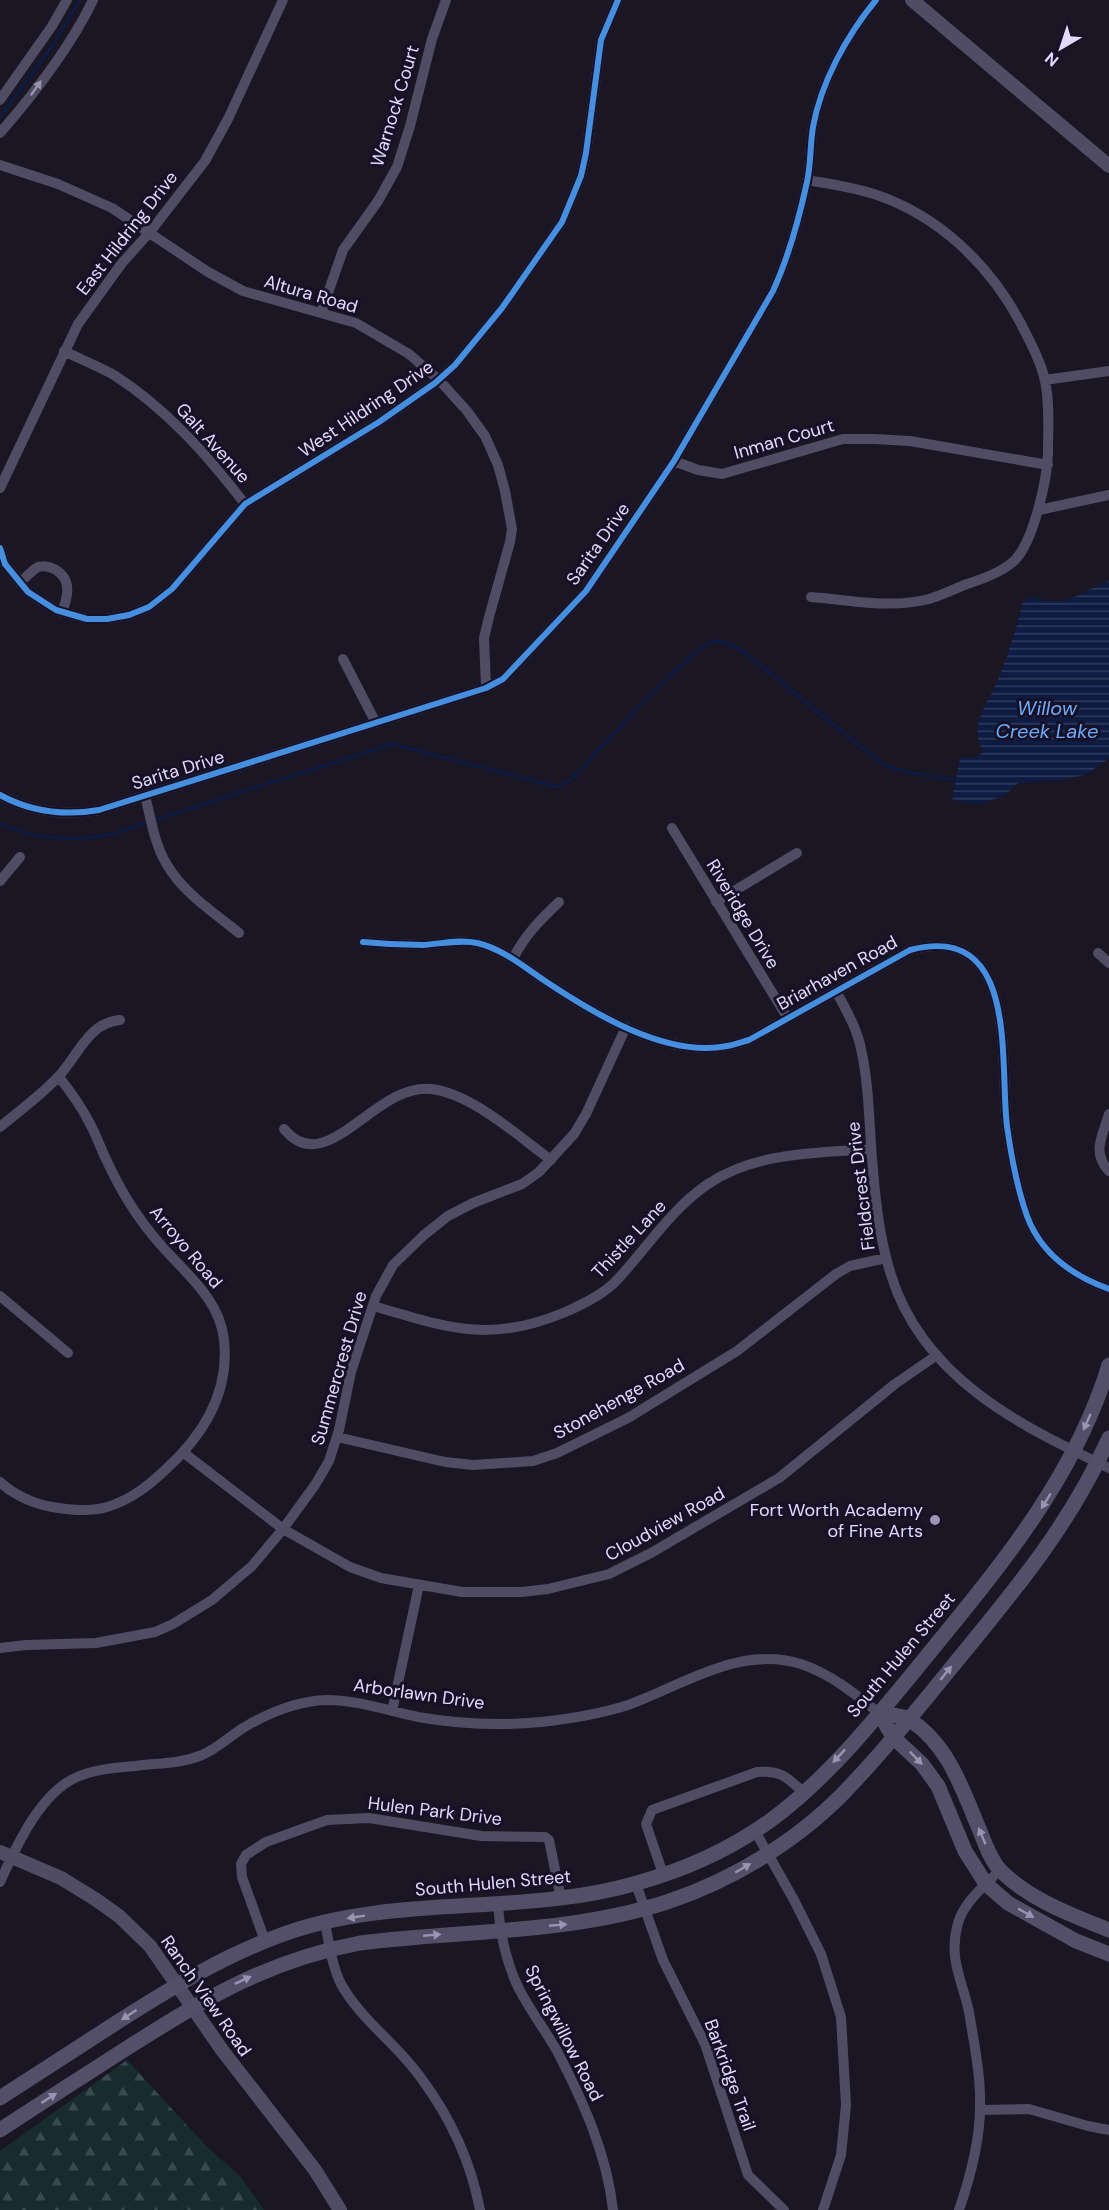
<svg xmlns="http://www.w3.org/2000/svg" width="1109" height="2210" font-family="'DM Sans',sans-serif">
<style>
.forest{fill:url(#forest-firs)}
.water{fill:url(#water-rules)}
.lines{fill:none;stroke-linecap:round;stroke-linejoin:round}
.stream{stroke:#0e1b42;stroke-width:3}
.minor{stroke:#504c63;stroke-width:10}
.tertiary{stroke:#504c63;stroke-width:14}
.secondary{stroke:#534f69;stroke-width:15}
.cycleway-casing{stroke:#171128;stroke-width:10}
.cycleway{stroke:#468fdf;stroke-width:6}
.oneway{fill:#9893b0}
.oneway2{fill:#9a94b3}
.poi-dot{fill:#9b95b1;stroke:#171128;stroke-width:2}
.labels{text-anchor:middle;stroke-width:6;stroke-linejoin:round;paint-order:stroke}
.street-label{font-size:18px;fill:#e1dafd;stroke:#171128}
.poi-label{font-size:18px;fill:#e1dafd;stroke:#171128;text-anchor:end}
.water-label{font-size:20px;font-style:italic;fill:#6dabf8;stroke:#171128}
</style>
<defs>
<pattern id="forest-firs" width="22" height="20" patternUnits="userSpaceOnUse" patternTransform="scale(1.5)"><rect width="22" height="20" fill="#162c2f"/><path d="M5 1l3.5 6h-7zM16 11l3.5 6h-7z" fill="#384a4e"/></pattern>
<pattern id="water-rules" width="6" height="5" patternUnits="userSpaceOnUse" patternTransform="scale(1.5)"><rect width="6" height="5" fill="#0e1b42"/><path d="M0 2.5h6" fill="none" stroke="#313c5e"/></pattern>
</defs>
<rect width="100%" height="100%" fill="#1a1623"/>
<path class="forest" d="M 127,2060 L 206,2146 L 240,2176 L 264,2210 L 0,2210 L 0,2151 Z"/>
<path class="water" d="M 1109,581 L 1109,758 L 1088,774 L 1063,780 L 1018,783 L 1004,796 L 980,804 L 965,803 L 952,799 L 960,758 L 975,758 L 983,752 C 979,743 976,735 978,725 C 981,711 989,699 995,687 C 1007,659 1016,631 1023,602 L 1030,597 C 1070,608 1075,594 1109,581 Z"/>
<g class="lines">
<path class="stream" d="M 0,117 L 53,45 L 80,0
M 154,820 L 392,744 L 558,787 L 575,776 C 610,738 645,698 684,663 C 692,656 700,647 709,643 C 720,638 730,644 740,649 L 881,763 C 906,776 932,774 959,781
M 0,823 C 30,839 74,842 107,835 C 121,832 134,826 148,822"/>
<path class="minor" d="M 0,100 L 52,26 L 67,0
M 0,133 C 33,95 71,46 93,0
M 0,165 L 58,184 L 112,208 L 208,272 L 243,291 L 356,323 L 409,354 L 439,380 L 467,411 L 485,436 L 498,465 L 505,491 L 512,529 L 510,542 L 489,617 L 484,638 L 486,688
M 807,180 C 830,184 852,187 874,194 C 938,215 989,264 1020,322 C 1029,340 1041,361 1045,381 C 1050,404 1048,429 1048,453 C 1047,480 1034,540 1015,560 C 1003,572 983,579 967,584 C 954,589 942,595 929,599 C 891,609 849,600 811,597
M 321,313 L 343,250 L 378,201 L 397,167 L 410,126 L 432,39 L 446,0
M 64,351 C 80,359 98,366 114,375 C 167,409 207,455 245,504
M 1045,380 L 1109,371
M 674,461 L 698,470 L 722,474 L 843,439 L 874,439 L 910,441 L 1048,465
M 0,488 L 78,324 L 122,263 L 150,232 L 205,161 L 228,119 L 283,0
M 1039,510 L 1109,495
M 0,548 L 5,564 L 28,592 L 56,610 L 87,619 L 107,619 L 129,615 L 149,607 L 172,589 L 245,504 L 379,422 L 435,383 L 455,365 L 502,308 L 562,222 L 581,176 L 586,153 L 601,40 L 618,0
M 20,583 C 25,578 32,570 38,567 C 45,565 50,567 56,570 C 72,580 68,597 62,612
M 343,659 L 376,723
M 0,795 C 31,812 64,816 99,810 L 486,688 L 503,679 L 586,591 L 674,461 L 773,291 C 789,256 799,219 807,182 C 811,164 810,145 813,127 C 821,82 847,35 876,0
M 145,796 C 151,818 154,843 166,863 C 182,892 213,912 239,933
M 672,828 L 787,1017
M 0,881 L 20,857
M 716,902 L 797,853
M 363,942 C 383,944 402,945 423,945 C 440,944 460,939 477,943 C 503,949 524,967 545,981 C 593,1013 666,1058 727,1046 C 734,1045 742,1042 749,1040 L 910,950 C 1020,921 999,1062 1007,1126 C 1011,1155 1017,1188 1027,1216 C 1041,1254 1073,1276 1109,1289
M 1098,953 L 1109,963
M 513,959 C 524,936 541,919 559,902
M 836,991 C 846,1010 857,1028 861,1049 C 869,1084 869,1122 872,1158 C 875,1197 879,1237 891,1275 C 923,1378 1019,1425 1109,1468
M 1109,1114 C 1103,1135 1091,1152 1109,1171
M 0,1127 C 19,1111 40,1096 57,1078 C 78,1057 87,1023 120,1020
M 284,1129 C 327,1181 374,1083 431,1089 C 471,1093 518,1136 551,1160
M 0,1296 L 68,1353
M 373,1306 C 446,1327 488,1344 563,1313 C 582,1305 603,1295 617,1280 C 647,1248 671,1209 708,1184 C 756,1152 816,1153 871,1149
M 337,1437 L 445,1462 L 473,1465 L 533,1461 L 557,1453 L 628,1418 L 737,1351 L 836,1274 L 850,1266 L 886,1258
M 184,1453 L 283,1529 L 350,1567 L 381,1578 L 462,1592 L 522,1592 L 548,1589 L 609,1574 L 651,1553 L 779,1478 L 895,1384 L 937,1355
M 0,1482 C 14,1495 34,1504 52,1507 C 69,1510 90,1512 107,1507 C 130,1500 147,1487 164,1471 C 202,1437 230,1394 224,1340 C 220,1299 185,1273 160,1244 C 137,1218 120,1190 106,1159 C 100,1147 96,1134 89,1122 C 81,1106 70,1091 59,1077
M 0,1648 L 26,1645 L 96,1643 L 155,1632 L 173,1624 L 212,1600 L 252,1566 L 283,1529 L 315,1485 L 329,1461 L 339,1430 L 351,1372 L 376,1296 L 393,1265 L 424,1235 L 448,1216 L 473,1203 L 522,1184 L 539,1172 L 574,1134 L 586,1114 L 626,1027
M 392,1711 L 419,1585
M 755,1831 L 794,1900 L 821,1954 L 841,2017 L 846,2105 L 841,2155 L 823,2210
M 663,1874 L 646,1824 L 652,1810 L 757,1772 C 781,1770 787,1777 804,1793
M 0,1882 C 16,1847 40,1793 77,1777 C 95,1769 116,1768 135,1766 C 158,1763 180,1764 202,1755 C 218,1748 229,1737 243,1728 C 268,1713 298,1701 327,1700 C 357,1700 389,1711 418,1717 C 458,1724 500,1726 541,1722 C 569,1719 600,1714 628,1705 C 683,1685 739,1645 801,1664 C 831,1674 855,1694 879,1713
M 636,1884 L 663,1960 L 705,2044 L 748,2175 L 784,2210
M 498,1905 C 500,1934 506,1962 519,1989 C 530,2010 545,2030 557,2051 C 583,2101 607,2154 613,2210
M 325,1923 C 329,1943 332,1966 341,1984 C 361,2020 397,2044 421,2078 C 450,2117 471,2162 480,2210
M 265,1941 L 242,1877 L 241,1864 L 246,1855 L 266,1842 L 327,1820 L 369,1818 L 481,1836 L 545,1837 L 549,1840 L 561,1899
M 980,2110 L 1029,2109 L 1088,2126 L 1109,2130
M 959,2210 C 970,2178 980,2141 980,2107 C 981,2076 974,2043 969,2012 C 962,1979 948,1959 958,1923 C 964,1902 985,1885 1000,1870"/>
<path class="tertiary" d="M 912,0 L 1109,166
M 0,1852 L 61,1878 L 95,1899 L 119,1916 L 150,1946 L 222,2050 L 315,2170 L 340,2210"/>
<path class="secondary" d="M 879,1713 L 893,1737 L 922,1764 L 938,1786 L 965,1851 L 986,1884 L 1008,1903 L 1076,1941 L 1109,1954
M 879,1713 C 888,1715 903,1715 910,1720 C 949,1745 963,1791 980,1831 C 985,1844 991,1861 1001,1871 C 1030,1900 1072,1915 1109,1930
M 0,2098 C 40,2072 79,2047 119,2021 C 171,1988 223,1956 281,1935 C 395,1893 521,1917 637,1883 C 684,1870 731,1849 771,1820 C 827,1779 878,1716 922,1662 C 997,1570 1074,1480 1109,1365
M 0,2130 C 41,2103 82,2077 124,2050 C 203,2000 265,1961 360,1943 C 462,1930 568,1934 667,1902 C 736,1879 804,1837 853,1783 C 891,1743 925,1700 960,1657 C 1019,1585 1070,1524 1109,1438"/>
<defs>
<path id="cycleway" d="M 0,548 L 5,564 L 28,592 L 56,610 L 87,619 L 107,619 L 129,615 L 149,607 L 172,589 L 245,504 L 379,422 L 435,383 L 455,365 L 502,308 L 562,222 L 581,176 L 586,153 L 601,40 L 618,0
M 0,795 C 31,812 64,816 99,810 L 486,688 L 503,679 L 586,591 L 674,461 L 773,291 C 789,256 799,219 807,182 C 811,164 810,145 813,127 C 821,82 847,35 876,0
M 363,942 C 383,944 402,945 423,945 C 440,944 460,939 477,943 C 503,949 524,967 545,981 C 593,1013 666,1058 727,1046 C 734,1045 742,1042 749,1040 L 910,950 C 1020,921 999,1062 1007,1126 C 1011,1155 1017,1188 1027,1216 C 1041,1254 1073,1276 1109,1289"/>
</defs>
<use href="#cycleway" class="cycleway-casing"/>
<use href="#cycleway" class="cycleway"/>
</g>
<defs><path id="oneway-solid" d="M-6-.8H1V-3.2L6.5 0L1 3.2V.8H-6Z" transform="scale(1.5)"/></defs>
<use class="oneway" href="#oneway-solid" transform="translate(36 88) rotate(-55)"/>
<g class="oneway2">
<use href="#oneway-solid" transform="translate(1087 1422) rotate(114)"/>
<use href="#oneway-solid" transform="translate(1046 1501) rotate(122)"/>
<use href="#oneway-solid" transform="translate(946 1673) rotate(-51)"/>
<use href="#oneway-solid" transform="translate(839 1756) rotate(133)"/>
<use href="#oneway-solid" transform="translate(916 1758) rotate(46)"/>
<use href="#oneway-solid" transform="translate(982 1836) rotate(-113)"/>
<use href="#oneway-solid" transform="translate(743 1868) rotate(-30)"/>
<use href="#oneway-solid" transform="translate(1026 1913) rotate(29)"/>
<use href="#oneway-solid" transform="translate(356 1917) rotate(171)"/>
<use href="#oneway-solid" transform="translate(558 1925) rotate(-5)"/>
<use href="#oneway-solid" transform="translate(432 1935) rotate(-5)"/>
<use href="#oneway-solid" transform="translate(243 1980) rotate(-25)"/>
<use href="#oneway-solid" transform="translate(129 2015) rotate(147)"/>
<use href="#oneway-solid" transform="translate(49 2098) rotate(-33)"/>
</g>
<circle class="poi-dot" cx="935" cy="1520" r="6"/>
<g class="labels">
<g class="street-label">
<text transform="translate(395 106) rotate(-73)" y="6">Warnock Court</text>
<text transform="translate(127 233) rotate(-52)" y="6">East Hildring Drive</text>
<text transform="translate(311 294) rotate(16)" y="6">Altura Road</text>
<text transform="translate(366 409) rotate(-34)" y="6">West Hildring Drive</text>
<text transform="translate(784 439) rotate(-16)" y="6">Inman Court</text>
<text transform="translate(213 443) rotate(48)" y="6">Galt Avenue</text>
<text transform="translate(598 544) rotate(-55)" y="6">Sarita Drive</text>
<text transform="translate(178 770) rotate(-17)" y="6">Sarita Drive</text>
<text transform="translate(743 914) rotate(59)" y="6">Riveridge Drive</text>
<text transform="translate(837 973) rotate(-29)" y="6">Briarhaven Road</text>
<text transform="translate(861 1186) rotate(-97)" y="6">Fieldcrest Drive</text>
<text transform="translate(629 1239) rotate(-47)" y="6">Thistle Lane</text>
<text transform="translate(186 1247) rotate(50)" y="6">Arroyo Road</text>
<text transform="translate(339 1368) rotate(-74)" y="6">Summercrest Drive</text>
<text transform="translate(619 1399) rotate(-29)" y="6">Stonehenge Road</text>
<text transform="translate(665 1524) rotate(-29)" y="6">Cloudview Road</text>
<text transform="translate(901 1655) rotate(-50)" y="6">South Hulen Street</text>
<text transform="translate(419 1694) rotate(8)" y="6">Arborlawn Drive</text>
<text transform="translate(435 1811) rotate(7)" y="6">Hulen Park Drive</text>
<text transform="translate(493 1883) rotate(-5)" y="6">South Hulen Street</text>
<text transform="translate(206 1996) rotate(55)" y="6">Ranch View Road</text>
<text transform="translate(564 2033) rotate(63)" y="6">Springwillow Road</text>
<text transform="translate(730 2075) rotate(70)" y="6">Barkridge Trail</text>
</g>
<g class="poi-label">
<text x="923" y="1516">Fort Worth Academy<tspan x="923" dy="21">of Fine Arts</tspan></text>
</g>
<g class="water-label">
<text x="1047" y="715">Willow<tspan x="1047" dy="23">Creek Lake</tspan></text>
</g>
</g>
<g transform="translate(1061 48) rotate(219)" stroke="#171128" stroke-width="4.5" paint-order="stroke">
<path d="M0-4.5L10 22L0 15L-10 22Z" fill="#e1dafd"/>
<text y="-9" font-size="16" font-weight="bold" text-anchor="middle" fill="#e1dafd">N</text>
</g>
</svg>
